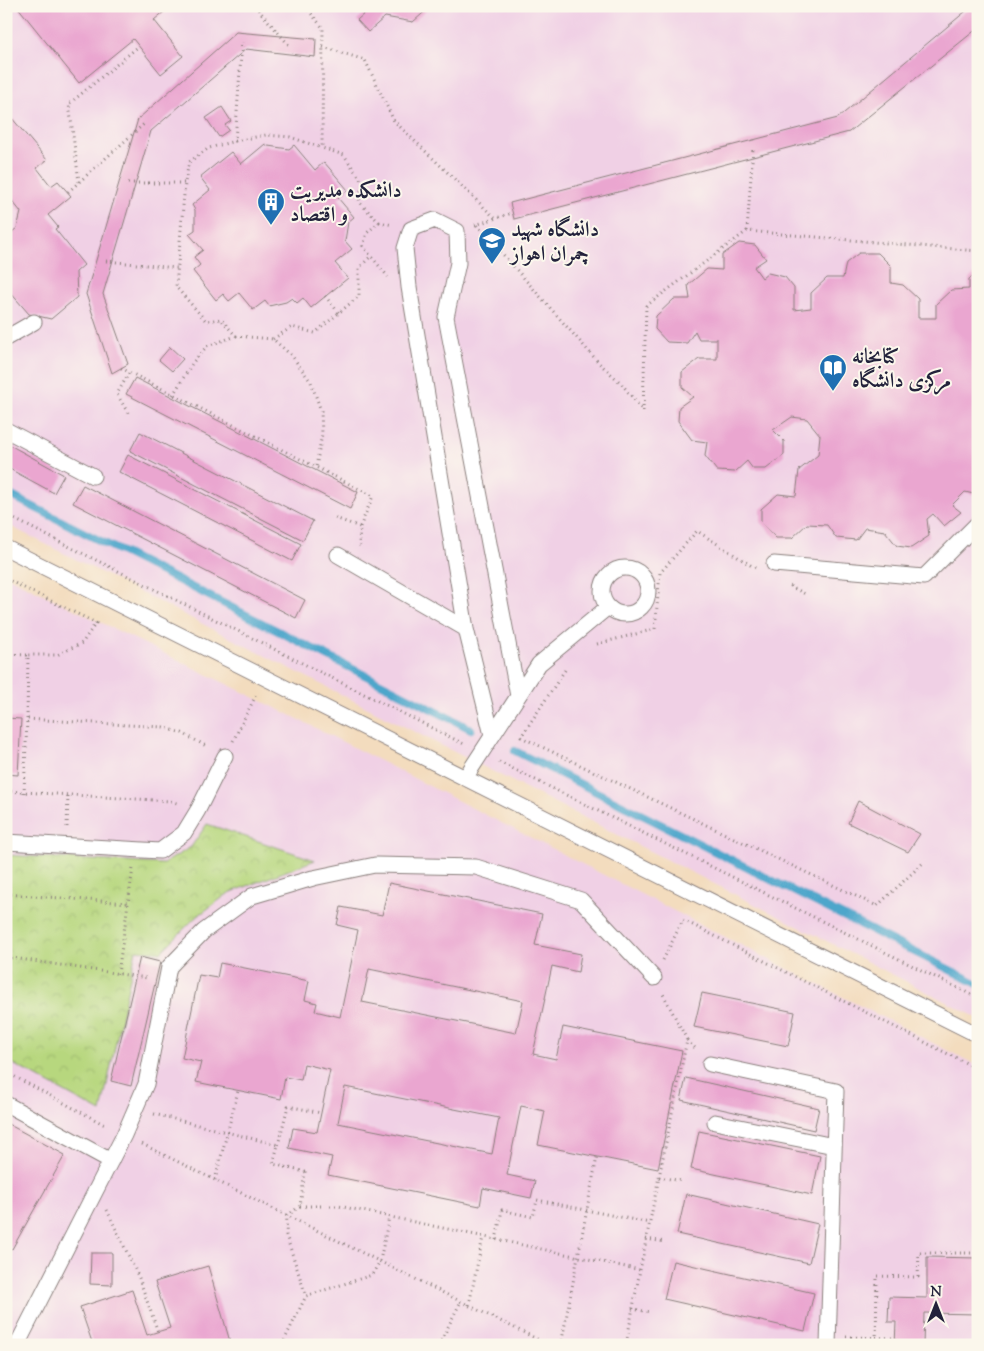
<svg xmlns="http://www.w3.org/2000/svg" width="984" height="1351" font-family="'Sorts Mill Goudy',Amiri,serif">
<style>
.built{fill:#f0d0e5}
.park{fill:url(#park-crowns);stroke:#6c7c5c}
.lines{fill:none;stroke-linecap:round;stroke-linejoin:round}
.stream{stroke:#4da6cb;stroke-width:8}
.building{fill:#eaa6d0;fill-rule:evenodd}
.service-casing{stroke:#8a7f7c;stroke-width:17}
.path{stroke:#8a7f7c;stroke-width:3;stroke-dasharray:1 4;stroke-linecap:butt}
.service{stroke:#fff;stroke-width:15}
.labels{text-anchor:middle;stroke-width:4;stroke-linejoin:round;paint-order:stroke}
.poi-label{font-size:21px;font-weight:bold;fill:#22223b;stroke:#fbf7ec;text-anchor:start}
</style>
<defs>
<pattern id="park-crowns" width="20" height="18" patternUnits="userSpaceOnUse" patternTransform="scale(1.25)"><rect width="20" height="18" fill="#b7d77e"/><path d="M2 6a3 3 0 1 1 6 0M12 15a3 3 0 1 1 6 0" fill="none" stroke="#9db86e"/></pattern>
</defs>
<rect width="100%" height="100%" fill="#fbf7ec"/>
<filter id="ink" filterUnits="userSpaceOnUse"><feTurbulence type="fractalNoise" baseFrequency=".02" numOctaves="2"/><feDisplacementMap in="SourceGraphic" scale="10" xChannelSelector="R" yChannelSelector="G"/><feConvolveMatrix kernelMatrix="1 2 1 2 8 2 1 2 1" color-interpolation-filters="sRGB"/></filter>
<filter id="wash" filterUnits="userSpaceOnUse"><feTurbulence type="fractalNoise" baseFrequency=".0096" numOctaves="4" result="noise"/><feDisplacementMap in="SourceGraphic" scale="20" xChannelSelector="R" yChannelSelector="G"/><feGaussianBlur stdDeviation="1.12" result="paint"/><feColorMatrix in="noise" values="0 0 0 0 0 0 0 0 0 0 0 0 0 0 0 0 0 1.4 0 .05"/><feComposite in="paint" operator="in"/></filter>
<g filter="url(#wash)">
<rect width="100%" height="100%" fill="#f3dcbe"/>
<path class="built" d="M 6,6 L 978,6 L 978,1018 L 6,524 Z
M 6,576 L 288,714 L 978,1066 L 978,1345 L 6,1345 Z"/>
<path class="park" d="M 207,824 L 315,860 L 229,893 L 195,918 L 161,952 L 136,950 L 101,1112 L 6,1060 L 6,855 L 163,864 L 191,847 Z"/>
<g class="lines">
<path class="stream" d="M 6,493 L 471,729
M 515,751 L 978,984"/>
</g>
<g id="blocks">
<path class="building" d="M 17,6 L 171,6 L 154,20 L 183,56 L 161,74 L 133,39 L 79,83 Z
M 373,6 L 431,6 L 413,22 L 385,17 L 368,32 L 357,20 Z
M 972,6 L 978,6 L 978,28 L 849,132 L 514,219 L 510,203 L 838,118 Z
M 236,32 L 316,39 L 315,57 L 246,49 L 151,131 L 103,294 L 128,364 L 112,373 L 86,294 L 138,119 Z
M 222,107 L 231,121 L 225,125 L 229,130 L 219,137 L 206,118 Z
M 6,111 L 47,160 L 37,168 L 51,186 L 58,181 L 71,196 L 48,215 L 58,227 L 55,229 L 84,265 L 76,272 L 77,297 L 51,319 L 29,314 L 10,292 L 6,294 L 6,237 L 17,228 L 21,212 L 6,193 Z
M 265,144 L 268,146 L 289,149 L 294,145 L 315,170 L 324,162 L 348,190 L 338,198 L 354,217 L 348,222 L 345,241 L 352,249 L 335,263 L 348,278 L 311,308 L 303,298 L 297,303 L 292,298 L 286,302 L 269,306 L 265,301 L 253,310 L 239,293 L 229,301 L 223,294 L 216,300 L 193,271 L 200,265 L 194,257 L 203,250 L 189,234 L 195,230 L 195,210 L 192,205 L 210,190 L 200,177 L 231,152 L 241,164 Z
M 739,243 L 755,245 L 766,259 L 754,267 L 762,278 L 768,273 L 785,277 L 794,288 L 794,310 L 811,308 L 811,293 L 827,278 L 843,278 L 846,263 L 859,253 L 878,253 L 891,266 L 891,283 L 903,285 L 918,299 L 918,318 L 936,318 L 936,304 L 951,290 L 969,289 L 969,279 L 978,271 L 978,495 L 965,492 L 952,505 L 961,512 L 944,526 L 933,514 L 927,519 L 929,536 L 911,548 L 897,546 L 885,531 L 865,528 L 856,540 L 836,538 L 827,525 L 807,524 L 792,538 L 776,538 L 761,522 L 761,509 L 778,494 L 796,496 L 799,470 L 818,455 L 820,435 L 807,419 L 792,417 L 773,430 L 784,441 L 784,455 L 766,469 L 753,469 L 747,461 L 735,472 L 717,471 L 705,456 L 707,442 L 692,440 L 678,421 L 679,407 L 693,397 L 682,387 L 682,372 L 699,359 L 717,359 L 717,339 L 699,339 L 695,331 L 687,343 L 667,342 L 655,329 L 656,316 L 674,299 L 690,299 L 688,285 L 707,269 L 722,270 L 722,255 Z
M 170,347 L 183,359 L 172,371 L 159,360 Z
M 135,378 L 358,492 L 350,509 L 126,394 Z
M 140,432 L 313,521 L 303,540 L 130,451 Z
M 6,443 L 64,475 L 54,493 L 6,467 Z
M 128,455 L 301,544 L 292,561 L 119,472 Z
M 83,485 L 305,600 L 296,618 L 73,503 Z
M 6,718 L 21,719 L 18,775 L 6,774 Z
M 858,801 L 920,834 L 908,852 L 848,823 Z
M 389,883 L 542,914 L 535,945 L 581,954 L 578,972 L 552,966 L 533,1054 L 556,1059 L 563,1027 L 682,1051 L 658,1169 L 538,1145 L 545,1111 L 521,1106 L 507,1175 L 535,1181 L 531,1198 L 483,1188 L 480,1206 L 328,1175 L 332,1157 L 289,1148 L 293,1128 L 317,1132 L 330,1070 L 304,1064 L 301,1080 L 285,1077 L 281,1099 L 196,1082 L 201,1062 L 182,1058 L 199,975 L 217,978 L 220,963 L 309,981 L 305,1000 L 317,1003 L 315,1011 L 340,1017 L 358,930 L 337,925 L 341,907 L 382,915 ZM 369,969 L 523,1001 L 516,1033 L 362,1002 ZM 345,1087 L 499,1118 L 492,1154 L 338,1123 Z
M 140,957 L 160,962 L 131,1086 L 111,1081 Z
M 702,993 L 795,1012 L 788,1046 L 694,1027 Z
M 686,1078 L 819,1108 L 814,1130 L 681,1100 Z
M 6,1123 L 65,1155 L 12,1249 L 6,1246 Z
M 699,1131 L 820,1156 L 812,1195 L 691,1169 Z
M 686,1194 L 818,1224 L 809,1263 L 677,1234 Z
M 91,1253 L 112,1253 L 112,1285 L 90,1284 Z
M 927,1257 L 978,1258 L 978,1314 L 924,1313 L 923,1345 L 895,1345 L 896,1322 L 888,1322 L 889,1297 L 927,1298 Z
M 673,1261 L 814,1293 L 805,1331 L 664,1299 Z
M 208,1266 L 231,1345 L 93,1345 L 80,1307 L 132,1290 L 147,1335 L 170,1328 L 155,1282 Z"/>
</g>
</g>
<g filter="url(#ink)">
<use href="#blocks" fill-opacity="0" stroke="#8a7f7c" stroke-width="1"/>
<g class="lines">
<defs>
<path id="service" d="M 6,338 L 34,322
M 6,430 L 93,476
M 6,548 L 978,1035
M 338,555 L 466,629
M 774,564 L 924,577 L 978,523
M602 591a23 23 0 1 1 46 0a23 23 0 1 1-46 0Z
M 492,735 L 466,629 L 409,287 L 405,248 L 411,229 L 435,220 L 457,231 L 458,263 L 446,317 L 518,696
M 465,778 L 539,664 L 608,607
M 6,842 L 160,851 L 184,833 L 198,810 L 225,756
M 710,1064 L 836,1091 L 828,1345
M 6,1104 L 111,1161
M 715,1122 L 834,1146
M 17,1345 L 124,1135 L 146,1084 L 169,967 L 204,931 L 252,896 L 313,878 L 375,865 L 476,867 L 581,900 L 654,978"/>
</defs>
<use href="#service" class="service-casing"/>
<path class="path" d="M 255,6 L 289,45
M 305,6 L 323,28 L 322,148 L 344,155 L 365,186 L 358,194 L 360,203 L 379,222 L 367,233 L 363,246 L 388,277
M 323,47 L 365,60 L 394,121 L 495,218
M 235,141 L 266,135 L 290,137 L 322,148
M 79,182 L 69,104 L 139,46
M 128,183 L 185,183
M 68,192 L 145,123
M 379,222 L 393,225
M 475,225 L 512,213
M 477,225 L 599,363 L 621,383 L 643,411
M 747,231 L 753,149
M 106,261 L 177,268
M 325,296 L 339,313
M 236,336 L 273,339 L 292,356 L 311,382 L 321,411 L 322,434 L 316,467
M 273,339 L 292,327 L 315,333 L 359,296 L 359,268 L 371,256
M 121,368 L 373,496 L 360,527 L 359,544 L 360,546
M 173,395 L 193,362 L 207,346 L 236,336 L 221,319 L 206,321 L 176,287 L 185,183 L 189,162 L 209,148 L 235,141 L 242,42
M 643,411 L 646,306 L 747,231 L 978,251
M 128,413 L 117,394 L 129,373
M 6,515 L 464,744
M 335,518 L 360,527
M 6,579 L 96,623 L 82,643 L 57,655 L 28,655
M 790,586 L 807,595
M 597,644 L 655,629 L 660,573 L 697,531 L 755,568
M 6,654 L 28,655 L 27,719
M 565,670 L 521,737 L 877,906 L 923,863
M 233,741 L 256,695
M 499,762 L 978,998
M 6,791 L 170,801 L 180,804
M 24,793 L 27,719 L 163,727 L 182,733 L 208,747
M 67,827 L 68,795
M 6,894 L 128,903
M 6,957 L 147,978
M 663,960 L 683,920 L 978,1069
M 118,974 L 133,868
M 687,1040 L 697,1050
M 6,1072 L 107,1126
M 154,1114 L 278,1145 L 273,1164 L 305,1172 L 300,1206 L 287,1216 L 286,1235 L 306,1296
M 142,1144 L 549,1345
M 278,1145 L 288,1106 L 321,1113
M 659,1177 L 682,1181
M 215,1180 L 238,1091
M 300,1206 L 339,1206 L 640,1270 L 626,1345
M 107,1210 L 139,1278 L 158,1332
M 646,1239 L 665,1242
M 496,1240 L 502,1210 L 533,1217 L 537,1200 L 650,1223
M 640,1270 L 687,1040 L 663,994
M 469,1305 L 483,1237
M 632,1309 L 650,1312
M 846,1337 L 896,1338
M 282,1345 L 306,1296 L 372,1275 L 380,1261 L 389,1217
M 439,1345 L 461,1301
M 561,1345 L 597,1157
M 876,1345 L 877,1276 L 918,1277 L 919,1253 L 978,1253"/>
<use href="#service" class="service"/>
</g>
</g>
<defs>
<symbol id="building-pin" viewBox="-11 -11 22 30"><path d="M0 17L-7.5 6A9.5 9.5 0 1 1 7.5 6Z" fill="#1f6fb2" stroke="#fbf7ec"/><path d="M-4-6H4V6H1V3H-1V6H-4ZM-2.5-4.3h1.7v1.8h-1.7ZM.8-4.3h1.7v1.8H.8ZM-2.5-1h1.7V.8h-1.7ZM.8-1h1.7V.8H.8Z" fill="#fff"/></symbol>
<symbol id="university-pin" viewBox="-11 -11 22 30"><path d="M0 17L-7.5 6A9.5 9.5 0 1 1 7.5 6Z" fill="#1f6fb2" stroke="#fbf7ec"/><path d="M0-5L7-2L0 1L-7-2ZM-4 1L0 2.5L4 1V4Q0 6-4 4Z" fill="#fff"/></symbol>
<symbol id="library-pin" viewBox="-11 -11 22 30"><path d="M0 17L-7.5 6A9.5 9.5 0 1 1 7.5 6Z" fill="#1f6fb2" stroke="#fbf7ec"/><path d="M-6-4Q-3-5.5-.7-3.5V5Q-3 3-6 4ZM6-4Q3-5.5 .7-3.5V5Q3 3 6 4Z" fill="#fff"/></symbol>
</defs>
<g fill-rule="evenodd">
<use href="#building-pin" x="255" y="186" width="32" height="43"/>
<use href="#university-pin" x="476" y="225" width="32" height="43"/>
<use href="#library-pin" x="817" y="352" width="32" height="43"/>
</g>
<g class="labels">
<g class="poi-label">
<text x="290" y="197">دانشکده مدیریت<tspan x="290" dy="24">و اقتصاد</tspan></text>
<text x="511" y="236">دانشگاه شهید<tspan x="511" dy="24">چمران اهواز</tspan></text>
<text x="852" y="363">کتابخانه<tspan x="852" dy="24">مرکزی دانشگاه</tspan></text>
</g>
</g>
<rect width="984" height="1351" fill="none" stroke="#fbf7ec" stroke-width="25"/>
<g transform="translate(936 1304)" stroke="#fbf7ec" stroke-width="4" paint-order="stroke">
<path d="M0-4L9 19L0 12L-9 19Z" fill="#22223b"/>
<text y="-8" font-size="14" font-weight="bold" text-anchor="middle" fill="#22223b">N</text>
</g>
</svg>
